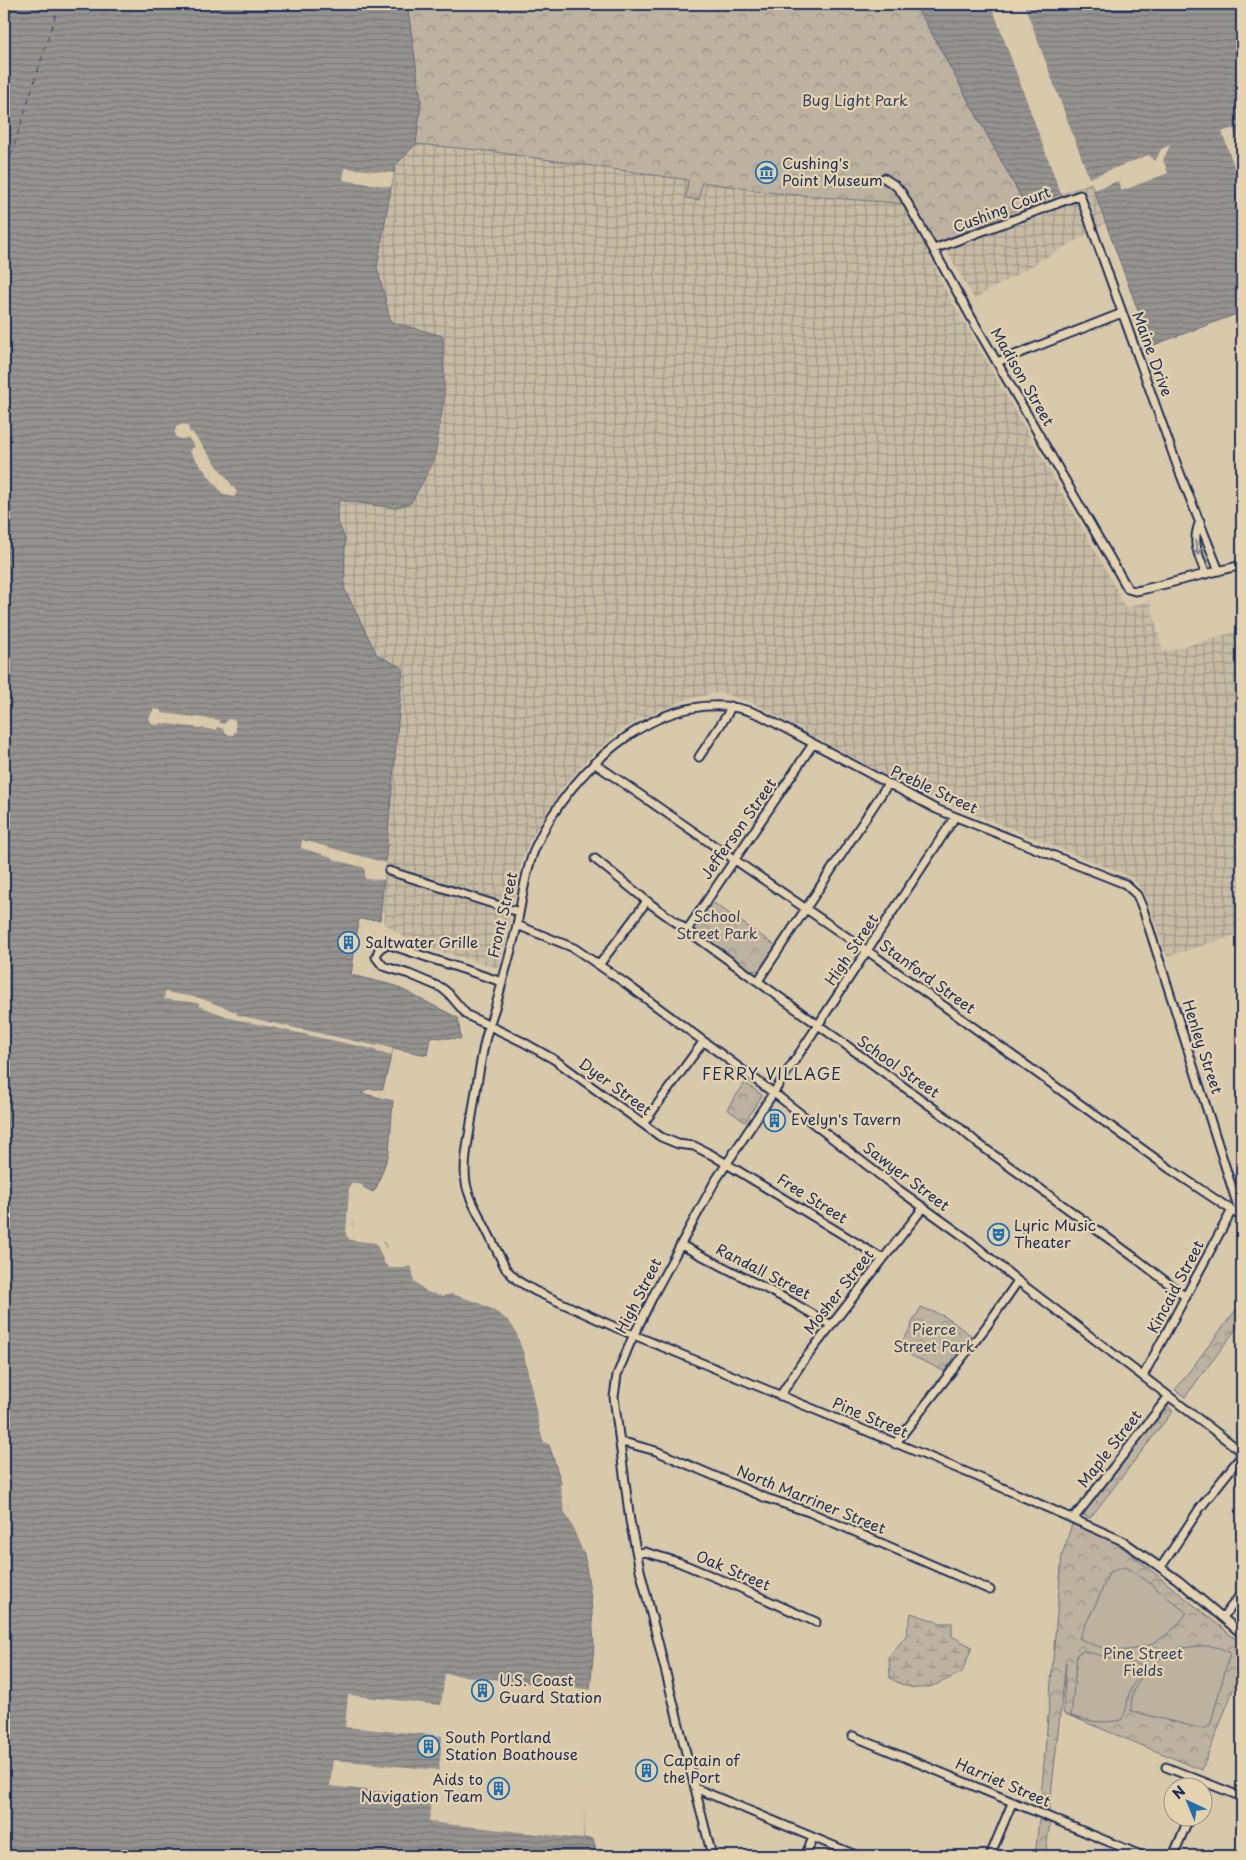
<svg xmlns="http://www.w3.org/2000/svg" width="1246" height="1860" font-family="'Playpen Sans',sans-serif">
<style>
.industrial{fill:url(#industrial-grid)}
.wetland{fill:url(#wetland-marsh);stroke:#6c707f}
.park{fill:url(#park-crowns);stroke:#6c707f}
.garden{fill:#bdb2a0;stroke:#6c707f}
.water{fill:url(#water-rules);stroke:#646b7b}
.pier{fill:#d9c9ab}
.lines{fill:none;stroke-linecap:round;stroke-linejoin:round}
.ferry{stroke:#334368;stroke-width:1;stroke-dasharray:6 5;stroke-linecap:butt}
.street-casing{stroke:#1b2f5e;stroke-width:11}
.street{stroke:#e5d3b0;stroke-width:7}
.oneway{stroke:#808187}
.labels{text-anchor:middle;stroke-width:4.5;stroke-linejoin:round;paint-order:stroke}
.park-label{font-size:15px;fill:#334368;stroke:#e5d3b0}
.poi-label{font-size:15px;fill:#1b2f5e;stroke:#e5d3b0;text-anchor:start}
.street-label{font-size:15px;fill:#1b2f5e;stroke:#e5d3b0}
.neighbourhood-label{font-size:16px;letter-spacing:1px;fill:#1b2f5e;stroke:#e5d3b0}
</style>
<defs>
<pattern id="industrial-grid" width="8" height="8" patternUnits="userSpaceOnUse" patternTransform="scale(1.25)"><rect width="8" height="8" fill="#c7bba4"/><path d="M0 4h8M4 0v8" fill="none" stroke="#a19889"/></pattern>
<pattern id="wetland-marsh" width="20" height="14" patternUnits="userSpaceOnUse" patternTransform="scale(1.25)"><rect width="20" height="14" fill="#bdb2a0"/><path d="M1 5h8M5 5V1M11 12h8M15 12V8" fill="none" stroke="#999186"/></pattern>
<pattern id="park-crowns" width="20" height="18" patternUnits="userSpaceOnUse" patternTransform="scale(1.25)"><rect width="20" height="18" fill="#bdb2a0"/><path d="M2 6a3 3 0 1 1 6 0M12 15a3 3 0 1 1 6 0" fill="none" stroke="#999186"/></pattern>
<pattern id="water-rules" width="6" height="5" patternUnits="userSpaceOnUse" patternTransform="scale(1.25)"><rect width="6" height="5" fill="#95938f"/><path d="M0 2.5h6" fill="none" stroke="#797878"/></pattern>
</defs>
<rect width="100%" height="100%" fill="#d9c9ab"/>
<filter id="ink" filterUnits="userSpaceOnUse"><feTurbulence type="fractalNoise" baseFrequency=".02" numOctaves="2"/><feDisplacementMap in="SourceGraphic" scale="10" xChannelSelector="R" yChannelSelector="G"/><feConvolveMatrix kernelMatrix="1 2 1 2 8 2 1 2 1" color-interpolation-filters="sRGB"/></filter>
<g filter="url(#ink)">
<path class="industrial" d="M 1024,4 L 1106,223 L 974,299 L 941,241 L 1060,194 Z
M 416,144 L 501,153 L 688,180 L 686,198 L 698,200 L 701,182 L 763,191 L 902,203 L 925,243 L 941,282 L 1109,575 L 1125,608 L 1150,601 L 1163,652 L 1242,630 L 1242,933 L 1167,957 L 1144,892 L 1131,877 L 909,788 L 751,702 L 722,693 L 710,694 L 685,700 L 643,718 L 621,730 L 585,761 L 561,790 L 533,835 L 523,856 L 513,902 L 511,903 L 385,865 L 403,668 L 377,655 L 344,588 L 345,539 L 337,519 L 339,499 L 394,508 L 411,503 L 434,461 L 444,399 L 391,322 L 377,267 L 395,166 Z
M 373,872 L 505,911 L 510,919 L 500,965 L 495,967 L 414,944 L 384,923 L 385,912 L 381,911 L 384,880 Z"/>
<path class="wetland" d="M 911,1613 L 941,1623 L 952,1623 L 952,1636 L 972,1647 L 962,1672 C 933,1686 921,1697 890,1678 L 889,1656 L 906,1636 Z"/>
<path class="park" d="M 407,4 L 913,4 L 925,21 L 1026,206 L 932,245 L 908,204 L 774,193 L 702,182 L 699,200 L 686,198 L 688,180 L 488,151 L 416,144 L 421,101 Z
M 711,901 L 776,946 C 770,955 765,972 753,971 L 696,931 L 701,918 Z
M 745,1083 L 762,1095 L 745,1122 L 727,1109 Z
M 1242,1302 L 1242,1321 L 1185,1397 L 1175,1390 Z
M 921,1307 L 946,1317 L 972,1336 L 944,1371 L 897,1349 L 912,1326 L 911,1325 Z
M 1167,1406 L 1173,1411 L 1090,1518 L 1083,1515 Z
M 1072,1524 L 1116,1542 L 1242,1644 L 1242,1667 L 1202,1770 L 1063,1713 L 1066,1662 L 1049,1812 L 1040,1809 L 1062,1555 Z
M 1039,1820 L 1050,1823 L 1045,1856 L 1035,1856 Z"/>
<path class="garden" d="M 1125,1567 L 1143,1578 L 1187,1613 C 1160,1651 1120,1661 1079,1638 L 1100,1595 L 1109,1572 Z
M 1199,1646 C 1210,1646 1220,1646 1230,1653 L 1210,1726 L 1203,1729 L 1131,1711 C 1129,1688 1148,1664 1168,1654 C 1178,1649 1188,1647 1199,1646 Z
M 1083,1651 L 1148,1667 C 1140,1675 1133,1683 1129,1694 C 1126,1705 1128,1710 1121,1720 C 1104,1724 1087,1721 1071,1716 L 1077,1654 Z"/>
<path class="water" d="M 4,4 L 407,4 L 421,101 L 416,144 L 395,166 L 377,267 L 391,322 L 443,336 L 444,399 L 434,461 L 411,503 L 394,508 L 339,500 L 337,519 L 345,539 L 344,588 L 377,655 L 403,668 L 380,920 L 359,919 L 351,975 L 393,985 L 458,1018 L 461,1039 L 430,1037 L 427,1055 L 393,1048 L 383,1089 L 368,1089 L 361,1093 L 393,1101 L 389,1153 L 376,1189 L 373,1192 L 363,1187 L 355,1186 L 351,1235 L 384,1243 L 391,1258 L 397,1264 L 407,1262 L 425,1283 L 499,1309 L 518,1328 L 533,1395 L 584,1554 L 591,1598 L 594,1645 L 590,1690 L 583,1838 L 593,1839 L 597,1853 L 601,1856 L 4,1856 Z
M 913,4 L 1242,4 L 1242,312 L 1151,346 L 1091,183 L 1026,206 L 925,21 Z"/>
<path class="pier" d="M 991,4 L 1024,4 L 1089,178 L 1149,155 L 1154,161 L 1157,158 L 1161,149 L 1170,145 L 1163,160 L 1168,173 L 1121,191 L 1118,181 L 1094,190 L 1091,183 L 1061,194 Z
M 1233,128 L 1242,154 L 1242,189 L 1222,132 Z
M 345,168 L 394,173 L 391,187 L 343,180 Z
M 183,424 L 188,426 L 190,433 L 192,432 L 237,492 L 234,497 L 223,494 L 189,451 L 195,446 L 188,438 L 181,439 L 176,437 L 175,432 L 176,427 Z
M 154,709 L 161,710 L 161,713 L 219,720 L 220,723 L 224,724 L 228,719 L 235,720 L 236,731 L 233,735 L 226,734 L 223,729 L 217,727 L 216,730 L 160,723 L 159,725 L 152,724 L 149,718 Z
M 302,840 L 386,863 L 384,880 L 365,879 L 365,868 L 333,859 L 332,857 L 301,848 Z
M 165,992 L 200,998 L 236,1012 L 237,1015 L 377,1046 L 378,1044 L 393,1048 L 391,1055 L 376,1052 L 377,1050 L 234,1019 L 199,1006 L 199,1003 L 164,999 Z
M 351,1183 L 363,1185 L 363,1189 L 357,1189 L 352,1228 L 354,1233 L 381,1239 L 393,1259 L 397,1261 L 407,1260 L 418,1264 L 427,1281 L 452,1287 L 500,1307 L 513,1316 L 521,1328 L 531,1363 L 535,1394 L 552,1446 L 544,1442 L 541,1433 L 524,1355 L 516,1332 L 509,1321 L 492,1309 L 477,1302 L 452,1294 L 443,1296 L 427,1292 L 414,1281 L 412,1268 L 410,1266 L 404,1268 L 390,1268 L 385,1264 L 376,1243 L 350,1240 L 346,1235 L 349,1189 Z
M 563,1481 L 570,1509 L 586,1552 L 583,1552 L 571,1523 L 565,1513 L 560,1485 Z
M 445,1674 L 593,1690 L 583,1839 L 429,1822 L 431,1797 L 330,1786 L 333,1760 L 439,1770 L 442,1736 L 345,1727 L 348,1695 L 441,1705 Z"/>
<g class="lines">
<path class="ferry" d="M 4,22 L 9,4
M 4,177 L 59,4"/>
<defs>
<path id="street" d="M 884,178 L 896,186 L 902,193 L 976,326 L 1128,589 L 1135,591 L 1141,590 L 1242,565
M 934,249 L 1080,195 L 1178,468 L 1219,571
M 997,362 L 1122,313
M 1200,521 C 1191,543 1198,553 1206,574
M 699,757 L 727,715 L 731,706
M 594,763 L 876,957 L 1170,1169 L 1242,1217
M 595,859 L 652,905 L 954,1123 L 976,1142 L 1138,1260 L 1186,1297
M 389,871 L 519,912
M 517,925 L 574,948 L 625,983 L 779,1097 L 895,1187 L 966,1238 L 1018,1281 L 1242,1452
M 687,930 L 813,744
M 599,965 L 647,901
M 758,981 L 888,784
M 502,982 L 387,944 L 379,949 L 376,957 L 383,966 L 409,974 L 442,988 L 449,994 L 467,1015 L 523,1042 L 555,1060 L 661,1137 L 678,1144 L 694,1146 L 712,1155 L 883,1259
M 643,1124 L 703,1042
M 1241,1216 L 1143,909 L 1137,895 L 1125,884 L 936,809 L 760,715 C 669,676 569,769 535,848 C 525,873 522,899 517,925 C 512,949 504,974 498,998 C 494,1012 488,1027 485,1041 C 479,1069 475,1096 471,1123 C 468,1142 463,1164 466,1183 C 468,1197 476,1209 482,1221 C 490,1237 498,1253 506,1269 L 518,1281 L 535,1291 L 617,1328 L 978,1477 L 1123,1541 L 1178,1580 L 1242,1634
M 681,1245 L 792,1302 L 831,1325
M 1143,1376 L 1232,1210
M 780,1396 L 801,1364 L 923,1208
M 620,1443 L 627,1443 L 656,1451 L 766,1498 L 809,1512 L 990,1590
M 895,1444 L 986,1327 L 1018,1281
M 1074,1518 L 1169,1396
M 637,1554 L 645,1552 L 678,1562 L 736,1586 L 816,1622
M 1161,1567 L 1200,1508 L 1242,1455
M 1223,1617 L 1242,1593
M 1236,1628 L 1242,1621
M 853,1736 L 1143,1856
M 1166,1767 L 1242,1797
M 695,1788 L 858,1856
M 712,1856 L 640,1570 L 630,1521 L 614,1397 L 617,1375 L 631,1341 L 655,1292 L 714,1183 L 955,817
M 805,1856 L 813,1838
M 990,1856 L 1012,1803
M 1173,1856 L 1189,1818"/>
</defs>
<use href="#street" class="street-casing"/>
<use href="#street" class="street"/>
</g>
<defs><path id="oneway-shaft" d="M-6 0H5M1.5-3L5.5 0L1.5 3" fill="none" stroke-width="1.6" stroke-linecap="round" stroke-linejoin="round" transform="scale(1.25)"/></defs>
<use class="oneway" href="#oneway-shaft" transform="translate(1197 548) rotate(77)"/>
</g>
<defs>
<symbol id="museum-ring" viewBox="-11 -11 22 22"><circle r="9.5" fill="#e5d3b0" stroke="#1f6fb2" stroke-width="1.5"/><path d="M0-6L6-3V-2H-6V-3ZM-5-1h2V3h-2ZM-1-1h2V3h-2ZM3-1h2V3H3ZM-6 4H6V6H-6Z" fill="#1f6fb2"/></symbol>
<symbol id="building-ring" viewBox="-11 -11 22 22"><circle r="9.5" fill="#e5d3b0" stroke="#1f6fb2" stroke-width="1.5"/><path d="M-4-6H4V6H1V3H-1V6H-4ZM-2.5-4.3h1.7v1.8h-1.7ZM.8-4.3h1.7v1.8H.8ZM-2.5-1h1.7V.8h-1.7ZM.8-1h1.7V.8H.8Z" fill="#1f6fb2"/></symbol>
<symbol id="theatre-ring" viewBox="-11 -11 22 22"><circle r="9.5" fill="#e5d3b0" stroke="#1f6fb2" stroke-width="1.5"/><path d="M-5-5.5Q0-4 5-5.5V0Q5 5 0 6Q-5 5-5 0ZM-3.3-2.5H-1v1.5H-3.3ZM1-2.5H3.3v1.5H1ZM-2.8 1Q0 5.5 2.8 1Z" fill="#1f6fb2"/></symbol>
</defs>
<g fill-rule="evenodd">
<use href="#museum-ring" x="754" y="160" width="25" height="25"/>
<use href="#building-ring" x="336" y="930" width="25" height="25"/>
<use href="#building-ring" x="762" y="1108" width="25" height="25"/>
<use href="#theatre-ring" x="986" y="1222" width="25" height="25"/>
<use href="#building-ring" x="470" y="1678" width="25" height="25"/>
<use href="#building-ring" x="416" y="1734" width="25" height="25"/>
<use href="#building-ring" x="634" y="1758" width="25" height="25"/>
<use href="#building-ring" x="486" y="1776" width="25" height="25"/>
</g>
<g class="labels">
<g class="park-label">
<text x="855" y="106">Bug Light Park</text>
<text x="717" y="922">School<tspan x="717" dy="17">Street Park</tspan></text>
<text x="934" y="1335">Pierce<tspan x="934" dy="17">Street Park</tspan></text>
<text x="1143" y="1659">Pine Street<tspan x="1143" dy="17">Fields</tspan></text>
</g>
<g class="poi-label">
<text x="782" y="169">Cushing's<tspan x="782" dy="17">Point Museum</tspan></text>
<text x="365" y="948">Saltwater Grille</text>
<text x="791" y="1125">Evelyn's Tavern</text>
<text x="1014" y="1231">Lyric Music<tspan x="1014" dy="17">Theater</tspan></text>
<text x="499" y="1686">U.S. Coast<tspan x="499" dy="17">Guard Station</tspan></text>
<text x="445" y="1743">South Portland<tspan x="445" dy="17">Station Boathouse</tspan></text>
<text x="663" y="1766">Captain of<tspan x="663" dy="17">the Port</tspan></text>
<text x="483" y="1785" text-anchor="end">Aids to<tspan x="483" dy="17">Navigation Team</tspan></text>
</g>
<g class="street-label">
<text transform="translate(1002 210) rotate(-21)" y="5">Cushing Court</text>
<text transform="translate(1152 354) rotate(70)" y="5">Maine Drive</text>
<text transform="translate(1022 377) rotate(60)" y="5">Madison Street</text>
<text transform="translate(934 790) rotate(25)" y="5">Preble Street</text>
<text transform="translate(739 829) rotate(-55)" y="5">Jefferson Street</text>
<text transform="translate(503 915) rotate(-77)" y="5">Front Street</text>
<text transform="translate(852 950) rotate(-56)" y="5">High Street</text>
<text transform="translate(927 977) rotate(36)" y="5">Stanford Street</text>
<text transform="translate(1202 1047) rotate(72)" y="5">Henley Street</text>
<text transform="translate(898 1067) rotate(35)" y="5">School Street</text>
<text transform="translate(615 1087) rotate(36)" y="5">Dyer Street</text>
<text transform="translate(906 1177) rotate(37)" y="5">Sawyer Street</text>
<text transform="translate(812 1199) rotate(32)" y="5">Free Street</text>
<text transform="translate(763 1272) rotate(27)" y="5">Randall Street</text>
<text transform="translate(1176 1287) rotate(-62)" y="5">Kincaid Street</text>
<text transform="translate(839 1292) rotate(-52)" y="5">Mosher Street</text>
<text transform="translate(639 1296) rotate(-63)" y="5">High Street</text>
<text transform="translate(870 1418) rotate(23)" y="5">Pine Street</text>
<text transform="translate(1110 1449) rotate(-52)" y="5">Maple Street</text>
<text transform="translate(811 1500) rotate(22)" y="5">North Marriner Street</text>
<text transform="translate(733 1571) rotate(23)" y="5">Oak Street</text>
<text transform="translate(1003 1783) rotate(23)" y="5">Harriet Street</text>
</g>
<g class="neighbourhood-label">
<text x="772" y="1080">FERRY VILLAGE</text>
</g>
</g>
<rect width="1246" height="1860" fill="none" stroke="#e5d3b0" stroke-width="20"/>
<rect x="10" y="10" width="1226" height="1840" fill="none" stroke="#1b2f5e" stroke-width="2" filter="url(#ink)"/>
<g transform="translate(1188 1802) rotate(316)"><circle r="24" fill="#e5d3b0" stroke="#94918f"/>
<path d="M0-4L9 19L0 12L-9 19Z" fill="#1f6fb2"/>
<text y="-8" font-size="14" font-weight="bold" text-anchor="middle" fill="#1b2f5e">N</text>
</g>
</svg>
